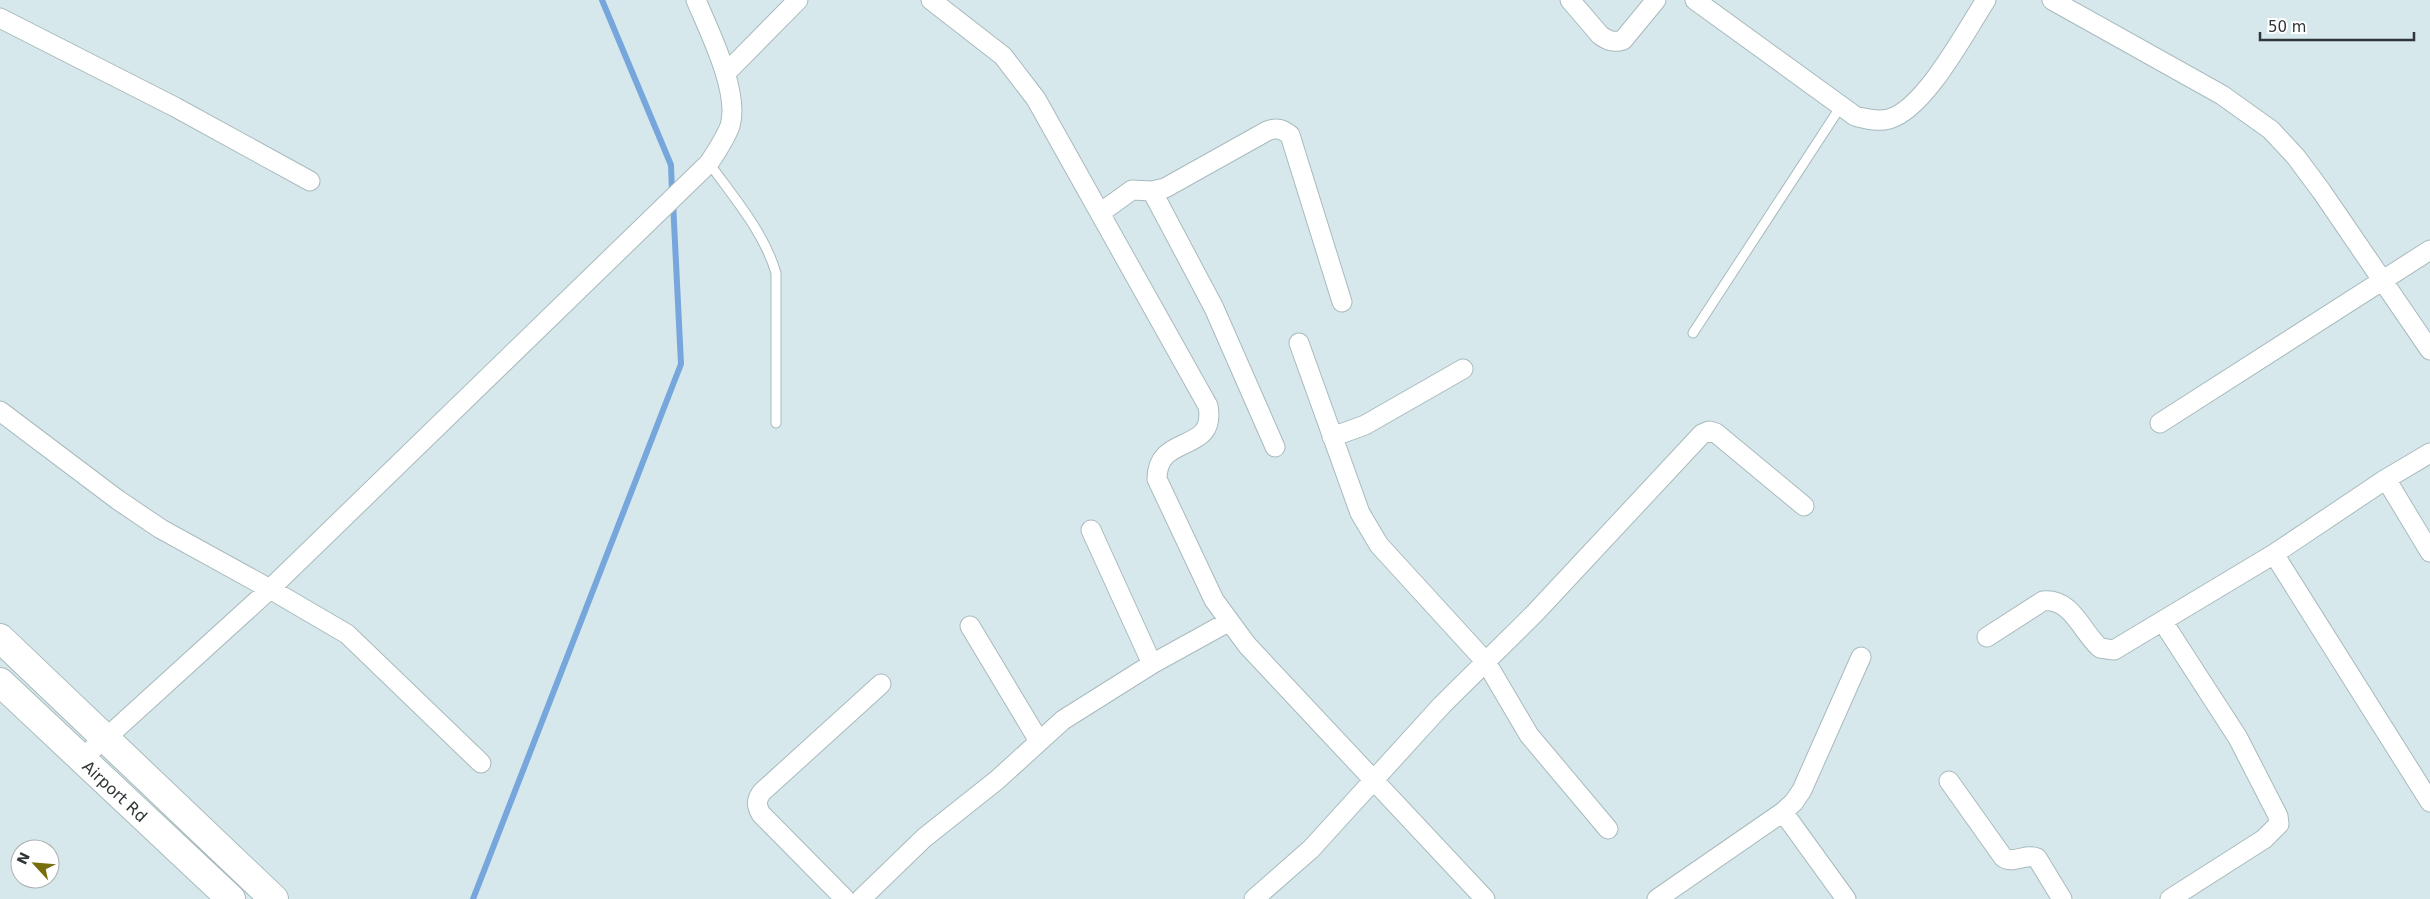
<svg xmlns="http://www.w3.org/2000/svg" width="2430" height="899" font-family="'DejaVu Sans',sans-serif">
<style>
.lines{fill:none;stroke-linecap:round;stroke-linejoin:round}
.stream{stroke:#77a6dd;stroke-width:6}
.lane-casing{stroke:#a8babd;stroke-width:11}
.street-casing{stroke:#a8babd;stroke-width:21}
.primary-casing{stroke:#a8babd;stroke-width:30}
.lane{stroke:#fff;stroke-width:9}
.street{stroke:#fff;stroke-width:19}
.primary{stroke:#fff;stroke-width:28}
.labels{text-anchor:middle;stroke-width:4;stroke-linejoin:round;paint-order:stroke}
.street-label{font-size:16px;fill:#2f3638;stroke:#fff}
</style>
<rect width="100%" height="100%" fill="#d6e8ec"/>
<g class="lines">
<path class="stream" d="M 602,0 L 671,165 L 672,192
M 473,899 L 681,364 L 673,202"/>
<defs>
<path id="lane" d="M 709,163 C 734,198 764,232 776,273 L 776,423
M 1693,333 L 1841,106"/>
<path id="street" d="M 931,0 L 1003,56 L 1036,99 L 1208,406 C 1217,455 1157,432 1157,479 L 1214,600 L 1247,645 L 1485,899
M 1570,0 L 1600,35 C 1608,41 1614,43 1623,40 L 1656,0
M 1695,0 L 1855,116 C 1866,119 1878,122 1889,119 C 1925,109 1965,32 1986,0
M 2052,0 L 2222,95 L 2271,130 L 2296,157 L 2322,192 L 2430,350
M 0,18 L 175,107 L 310,181
M 726,73 L 798,0
M 1152,191 L 1214,308 L 1275,447
M 1100,213 L 1132,190 L 1152,191 L 1165,188 L 1267,131 C 1277,127 1282,129 1290,135 L 1342,302
M 1299,343 L 1360,513 L 1379,545 L 1486,662 L 1529,735 L 1608,829
M 0,411 L 118,500 L 161,529 L 270,589 L 347,634 L 481,763
M 2160,423 L 2430,250
M 1332,437 L 1365,425 L 1463,369
M 2386,479 L 2430,552
M 1091,530 L 1152,664
M 2274,554 L 2430,802
M 2163,622 L 2238,738 L 2278,816 L 2279,824 L 2264,839 L 2170,899
M 970,626 L 1039,741
M 1987,637 L 2043,601 C 2072,598 2081,631 2100,648 L 2114,650 L 2274,554 L 2386,479 L 2430,453
M 80,759 L 105,739 L 270,589 L 709,163 C 717,151 725,139 730,126 C 740,92 709,31 696,0
M 1949,781 L 2003,857 C 2013,865 2025,853 2037,858 L 2062,899
M 1783,812 L 1846,899
M 845,899 L 761,814 C 756,805 756,800 762,792 L 881,684
M 861,899 L 924,838 L 997,780 L 1063,720 L 1152,664 L 1228,622
M 1254,899 L 1311,849 L 1442,705 L 1535,613 L 1702,434 L 1709,431 L 1716,433 L 1804,506
M 1657,899 L 1783,812 L 1794,802 L 1802,790 L 1861,657"/>
<path id="primary" d="M 0,638 L 274,899
M 0,682 L 231,899"/>
</defs>
<use href="#lane" class="lane-casing"/>
<use href="#street" class="street-casing"/>
<use href="#primary" class="primary-casing"/>
<use href="#lane" class="lane"/>
<use href="#street" class="street"/>
<use href="#primary" class="primary"/>
</g>
<g class="labels">
<g class="street-label">
<text transform="translate(115 791) rotate(43)" y="6">Airport Rd</text>
</g>
</g>
<g transform="translate(35 864) rotate(296)"><circle r="24" fill="#ffffff" stroke="#acafaf"/>
<path d="M0-4L9 19L0 12L-9 19Z" fill="#776f0e"/>
<text y="-8" font-size="14" font-weight="bold" text-anchor="middle" fill="#2f3638">N</text>
</g>
<path d="M2260 32v8h154v-8" fill="none" stroke="#2f3638" stroke-width="2.5"/>
<text x="2268" y="32" font-size="15" fill="#2f3638" stroke="#ffffff" stroke-width="4" paint-order="stroke">50 m</text>
</svg>
